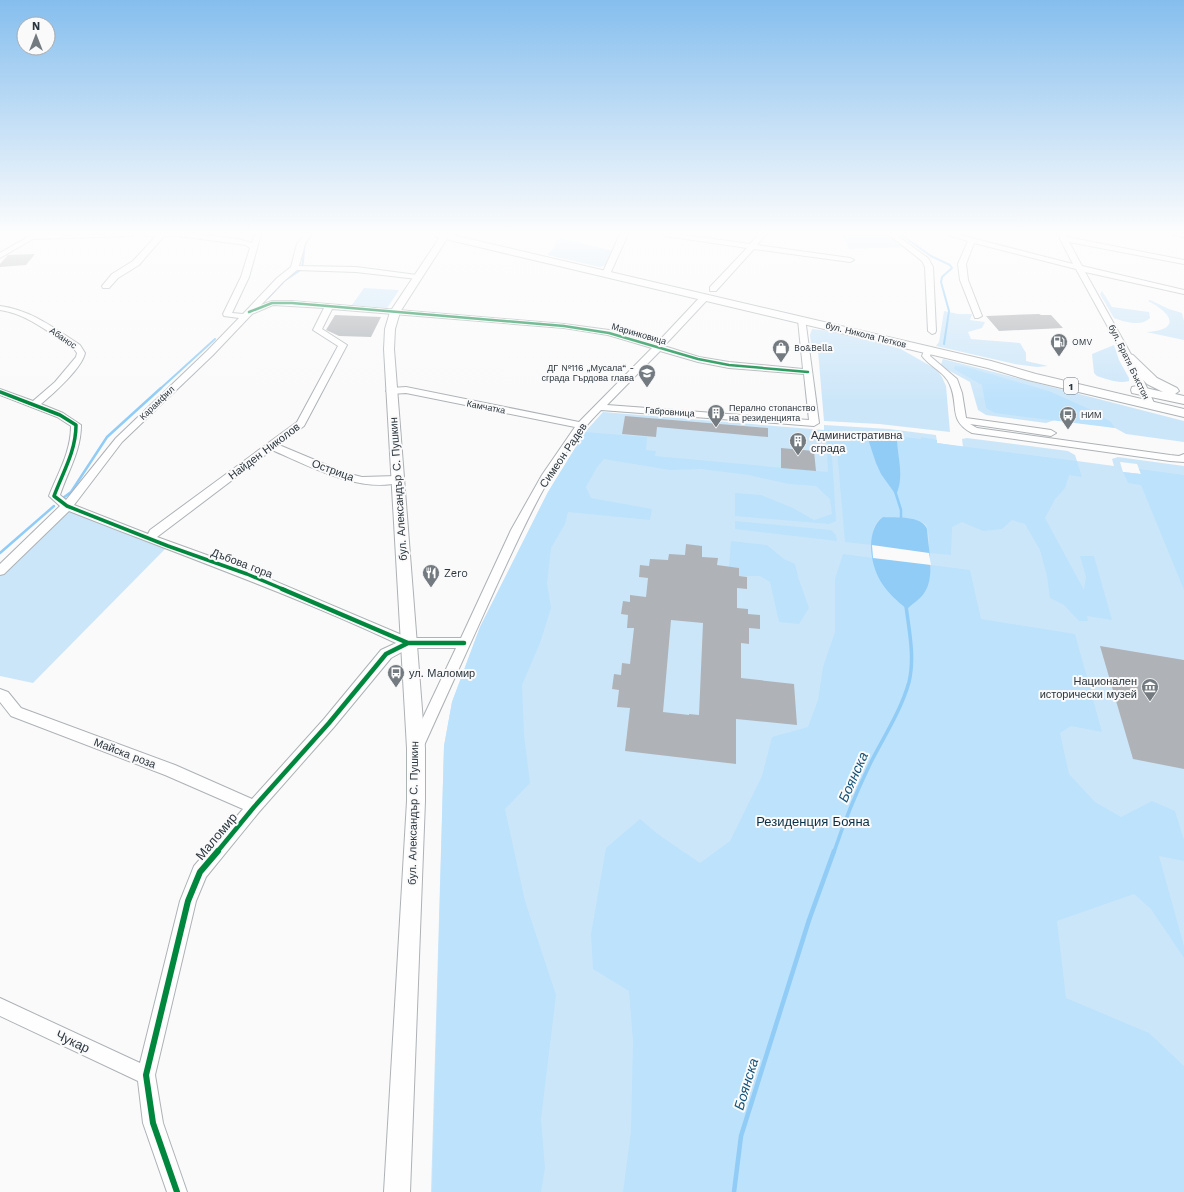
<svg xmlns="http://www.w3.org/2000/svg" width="1184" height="1192" font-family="'Work Sans',sans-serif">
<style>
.green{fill:#cce6f9;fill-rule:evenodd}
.forest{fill:#bde2fc}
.water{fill:#90ccf6}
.pier{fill:#fafafa}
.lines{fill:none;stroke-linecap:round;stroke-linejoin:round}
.stream-far3{stroke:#90ccf6;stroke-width:2}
.stream-far2{stroke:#90ccf6;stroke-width:2.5}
.stream-far1{stroke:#90ccf6;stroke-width:3.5}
.stream{stroke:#90ccf6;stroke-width:4.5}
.building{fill:#afb3b7;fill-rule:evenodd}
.minor-casing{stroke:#adb2b5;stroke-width:2}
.major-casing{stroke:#adb2b5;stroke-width:2}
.highway-casing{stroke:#adb2b5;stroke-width:2}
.minor{fill:#fefefe;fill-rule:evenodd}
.major{fill:#fefefe;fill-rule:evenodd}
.highway{fill:#fefefe;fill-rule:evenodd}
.cycleway-far3-casing{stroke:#fafafa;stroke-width:4}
.cycleway-far2-casing{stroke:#fafafa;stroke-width:5.5}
.cycleway-far1-casing{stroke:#fafafa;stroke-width:7}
.cycleway-casing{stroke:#fafafa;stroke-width:8}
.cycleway-far3{stroke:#00873e;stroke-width:2.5}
.cycleway-far2{stroke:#00873e;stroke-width:3.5}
.cycleway-far1{stroke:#00873e;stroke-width:4.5}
.cycleway{stroke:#00873e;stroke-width:6}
.labels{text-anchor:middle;stroke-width:4;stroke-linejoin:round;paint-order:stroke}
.far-street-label{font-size:9px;fill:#2b363e;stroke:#fafafa}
.far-poi-label{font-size:9px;fill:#2b363e;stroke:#fafafa;text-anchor:start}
.shield{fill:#fafafa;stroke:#697176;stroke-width:1}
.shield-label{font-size:10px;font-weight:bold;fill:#2b363e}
.poi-label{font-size:11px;fill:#2b363e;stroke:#fafafa;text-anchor:start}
.street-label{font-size:11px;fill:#2b363e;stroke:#fafafa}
.near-park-label{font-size:13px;fill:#082f47;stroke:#fafafa}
.near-street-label{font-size:13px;fill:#2b363e;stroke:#fafafa}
.near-water-label{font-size:14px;font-style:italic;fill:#11527a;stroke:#fafafa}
</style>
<rect width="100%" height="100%" fill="#fafafa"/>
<path class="green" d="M 843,234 L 890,234 L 907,247 L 849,249 L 842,236 Z
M 560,238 L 613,251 L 606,265 L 600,267 L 547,255 L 556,246 L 554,245 Z
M 364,288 L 399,290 L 387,308 L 352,305 Z
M 1102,291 L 1112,307 L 1149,312 L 1150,318 C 1141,327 1125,322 1114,318 L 1100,294 Z
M 1150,300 L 1169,309 L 1182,313 L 1184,321 L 1184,340 L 1146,332 C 1182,330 1172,313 1148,301 Z
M 944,311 L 958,314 L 972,314 L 970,320 L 985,322 L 982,328 L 968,332 L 971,339 L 1020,343 L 1026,353 L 1026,361 L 1048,366 L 1037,367 L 1015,364 L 936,346 L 939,342 Z
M 812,329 L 829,331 L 899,348 L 936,369 L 942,377 L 946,386 L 950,432 L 879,424 L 824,421 L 818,351 L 812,350 L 810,335 Z
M 1114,345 L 1119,360 L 1129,378 L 1129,381 C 1118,384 1107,379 1097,376 L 1094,373 L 1092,354 Z
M 943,359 L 1184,421 L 1184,442 L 1126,434 L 1115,428 L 1103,426 L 1055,420 L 1046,423 L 986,415 L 978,410 L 970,382 L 944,368 L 941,364 Z
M 603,412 L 824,430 L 824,425 L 889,429 L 936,435 L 937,443 L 963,447 L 962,439 L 967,438 L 1068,451 L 1075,455 L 1077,461 L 1114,466 L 1112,459 L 1118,457 L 1184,466 L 1184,1192 L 431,1192 L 444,746 L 452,702 L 480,627 L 548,492 L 585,432 ZM 1120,462 L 1137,464 L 1141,474 L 1123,472 Z
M 67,506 L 168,546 L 33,683 L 0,676 L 0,571 Z"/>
<path class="forest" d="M 955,366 L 966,367 L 1049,391 L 1089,409 L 1111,422 L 1115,428 L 995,413 L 986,408 L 982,385 L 954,369 Z
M 824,430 L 866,433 L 871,448 L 896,495 L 899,465 L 897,436 L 921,439 L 921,437 L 937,440 L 937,443 L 1077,461 L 1082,477 L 1069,475 L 1065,488 L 1055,499 L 1045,518 L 1084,590 L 1086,577 L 1080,556 L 1094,556 L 1112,620 L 1087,616 L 1088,621 L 1079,621 L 1064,605 L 1050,598 L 1047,576 L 1040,550 L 1025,524 L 1012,520 L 1002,529 L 983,531 L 962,522 L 952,527 L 951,555 L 929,553 C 929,545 930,531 926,525 C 920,517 893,518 883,517 C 873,524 871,533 872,545 L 845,542 L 837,451 L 826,443 Z
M 585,432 L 647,437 L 646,450 L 656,451 L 655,456 L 828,472 L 827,452 L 832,456 L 836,521 L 829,524 L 735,516 L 735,493 L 761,495 L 793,508 L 814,520 L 832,514 L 830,499 L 816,486 L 789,484 L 749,475 L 701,469 L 670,470 L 604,459 L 597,467 L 586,487 L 591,498 L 652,509 L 650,520 L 568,512 L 565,524 L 551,548 L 547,583 L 551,608 L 540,643 L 522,685 L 524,735 L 530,783 L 505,809 L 525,901 L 556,995 L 541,1119 L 545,1168 L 541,1192 L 432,1192 L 444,746 L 452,702 L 480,627 L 548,492 Z
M 1139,469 L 1184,475 L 1184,590 L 1141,485 L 1128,483 L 1123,472 L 1141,474 Z
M 735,521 L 831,530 L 836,535 L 837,541 L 735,529 Z
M 731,541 L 767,545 L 784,559 L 795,564 L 799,580 L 809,608 L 799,624 L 779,622 L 770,582 L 760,576 L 739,576 L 739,568 L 729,567 Z
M 843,554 L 873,558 L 876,572 L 929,580 L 931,565 L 970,570 L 981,619 L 1075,634 L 1102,732 L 1071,726 L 1060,733 L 1069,774 L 1095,802 L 1121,817 L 1152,801 L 1175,811 L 1184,840 L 1184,861 L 1159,856 L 1184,946 L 1184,958 L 1151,909 L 1134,894 L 1057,921 L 1066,998 L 1149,1033 L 1184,1066 L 1184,1192 L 623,1192 L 631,1131 L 633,1041 L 629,991 L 593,969 L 591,934 L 606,848 L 640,819 L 659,835 L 700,863 L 730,841 L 762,776 L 772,737 L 808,727 L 818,700 L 823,667 L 835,632 L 835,579 Z"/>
<path class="water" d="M 866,433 L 897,436 C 897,458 905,475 896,495 L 881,474 L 876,463 Z
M 883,517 C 897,518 921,515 927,529 C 928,549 937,581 921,597 C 917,601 911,605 907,609 C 897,601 888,593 881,582 C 870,565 865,530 883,517 Z"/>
<path class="pier" d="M 872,545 L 929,553 L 931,565 L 873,558 Z"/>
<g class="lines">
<path class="stream-far3" d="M 900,234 L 931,256 L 950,265 L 952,268 L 942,277 L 941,282 L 949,311 L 944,344
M 268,298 L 284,281 L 302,269 L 305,244 L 312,234
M 160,389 L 215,339"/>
<path class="stream-far2" d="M 895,491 L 901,510 L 901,523
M 63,498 L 71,492 L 107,437 L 161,388
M 0,553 L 54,506"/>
<path class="stream-far1" d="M 834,852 C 844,822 856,793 870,764 C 883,738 901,711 909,682 C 915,657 909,630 906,606"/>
<path class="stream" d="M 734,1192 L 741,1136 L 809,920 L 834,851"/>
</g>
<path class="building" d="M 35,254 L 26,265 L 0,267 L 0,264 L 8,255 Z
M 1039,314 L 1041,315 L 1051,315 L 1063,328 L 999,331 L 986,316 Z
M 335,315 L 381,317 L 371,337 L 339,336 L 326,330 Z
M 625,416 L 768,428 L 768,437 L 657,427 L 656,437 L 622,434 Z
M 781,448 L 814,451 L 816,471 L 781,468 Z
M 686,544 L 702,546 L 702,557 L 718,558 L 717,565 L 739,568 L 739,576 L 747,577 L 747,589 L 737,588 L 737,608 L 748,609 L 748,614 L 760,615 L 760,629 L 749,628 L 749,644 L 741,643 L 741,678 L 794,684 L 797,725 L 736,719 L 736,764 L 625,751 L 630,708 L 617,707 L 619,690 L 612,689 L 614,674 L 621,675 L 622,663 L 630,664 L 634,628 L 627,628 L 628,615 L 621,614 L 623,601 L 630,602 L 630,595 L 646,597 L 648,578 L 639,577 L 640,565 L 649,566 L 650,559 L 668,560 L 669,554 L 685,555 ZM 671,620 L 703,623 L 699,715 L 689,714 L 689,715 L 663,712 Z
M 1100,646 L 1184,660 L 1184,769 L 1133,759 Z"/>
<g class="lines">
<defs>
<path id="minor" d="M 33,234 L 40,235 L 134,234 L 130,236 L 33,239 L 0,258 L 0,253 Z
M 143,234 L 194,234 L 238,239 L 252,243 L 255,234 L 261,234 L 249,277 L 232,313 L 243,314 L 277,278 L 291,267 L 297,244 L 305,234 L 311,234 L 305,244 L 299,266 L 356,267 L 417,275 L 421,277 L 417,279 L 356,272 L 297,270 L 283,282 L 261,305 L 272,301 L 292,301 L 564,324 L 609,330 L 656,344 L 702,295 L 705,295 L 709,297 L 708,299 L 664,346 L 699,357 L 729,362 L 803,369 L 798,320 L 802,318 L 805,318 L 819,423 L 814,426 L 601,410 C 552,459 524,527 495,589 C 471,643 446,696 422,750 L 417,751 L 412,750 L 410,745 L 456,648 L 409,648 L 391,658 L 334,727 L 259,812 L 206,877 L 196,901 L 155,1075 L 163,1123 L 187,1192 L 167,1192 L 143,1123 L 138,1081 L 0,1016 L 0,998 L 140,1063 L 180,901 L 194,866 L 243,809 L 165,775 L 11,716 L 0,702 L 0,689 L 8,692 L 21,708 L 175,765 L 252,799 L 324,719 L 381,650 L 396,643 C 289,593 178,554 69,511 L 4,574 L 0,575 L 0,564 L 60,506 L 49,496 C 58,473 71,452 71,426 L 57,417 L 0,395 L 0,389 L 33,401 L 55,382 L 76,357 L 77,353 L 74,349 C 51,334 28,314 0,310 L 0,306 C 31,310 54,328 80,345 L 85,353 C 82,368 53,394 41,404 L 63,413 L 81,425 C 81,451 68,471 60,495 L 66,500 L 116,438 L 207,351 L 239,318 L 224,316 L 223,314 L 241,277 L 250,248 L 246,245 L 179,236 L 164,236 L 139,265 L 118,278 L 109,288 L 103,288 L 102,286 L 112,274 L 133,261 L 156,236 L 146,236 ZM 273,305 L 324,308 L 313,330 L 338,346 L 297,422 L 150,530 L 148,534 L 74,505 L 122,442 L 213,355 L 252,314 ZM 332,309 L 564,328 L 608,335 L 652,348 L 579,422 L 406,387 L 391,388 L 386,391 L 391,394 L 406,393 L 575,427 L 542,475 L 511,530 L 461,638 L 409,638 L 251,571 L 157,537 L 272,450 C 309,466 360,494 401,482 L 402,480 L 401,478 L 397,476 L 362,477 L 346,473 L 279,445 L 304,426 L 347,345 L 322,329 ZM 660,351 L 698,362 L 729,368 L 804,374 L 809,420 L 607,405 Z
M 620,234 L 628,234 L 610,274 L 609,276 L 603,276 L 602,274 Z
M 662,234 L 677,234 L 750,244 L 759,234 L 766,234 L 757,245 L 850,258 L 854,260 L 850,262 L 754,249 L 716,291 L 710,291 L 710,287 L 747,248 L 665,236 Z
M 888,234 L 895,234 L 928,258 L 933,267 L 936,331 L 935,333 L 932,334 L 928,331 L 925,267 L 922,261 Z
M 945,234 L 956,234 L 1073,264 L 1060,239 L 1060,234 L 1066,234 L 1067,237 L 1184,260 L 1184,264 L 1069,242 L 1082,266 L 1184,290 L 1184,294 L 1085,272 L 1133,358 L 1155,405 L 1153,407 L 1150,408 L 1145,405 L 1125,358 L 1076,269 L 974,243 L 966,264 L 968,280 L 982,316 L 978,318 L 975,318 L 960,280 L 958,264 L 968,241 Z
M 1171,234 L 1184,234 L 1184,237 L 1173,235 Z
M 928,347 L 932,350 L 930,356 L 957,379 L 962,393 L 966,418 L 1051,430 L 1056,433 L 1051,436 L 970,424 L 977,428 L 1170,455 L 1179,456 L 1184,454 L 1184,462 L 1170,461 L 972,433 C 948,421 959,405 950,385 C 945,372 930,367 922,356 L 925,348 Z"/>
<path id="major" d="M 442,234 L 450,234 L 400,312 L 395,329 L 394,349 L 425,748 L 425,801 L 410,1192 L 384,1192 L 407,801 L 407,748 L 384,349 L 385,329 L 390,312 Z"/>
<path id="highway" d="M 432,234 L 448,234 L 991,361 L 1036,374 L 1184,409 L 1184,417 L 1028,380 L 988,368 L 437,237 Z
M 1129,354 L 1133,355 L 1157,378 L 1177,388 L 1179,391 L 1175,394 L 1184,396 L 1184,404 L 1132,393 L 1131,390 L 1132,387 L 1137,386 L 1163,392 L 1147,384 L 1125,361 L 1123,358 L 1125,355 Z"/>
</defs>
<use href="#minor" class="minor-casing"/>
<use href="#major" class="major-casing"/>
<use href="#highway" class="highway-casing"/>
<use href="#minor" class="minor"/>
<use href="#major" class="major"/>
<use href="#highway" class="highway"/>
<defs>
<path id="cycleway-far3" d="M 249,312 L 272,303 L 292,303 L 564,326 L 609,333 L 698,359 L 729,365 L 808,372"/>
<path id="cycleway-far2" d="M 0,392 L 60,415 L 76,425 C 76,451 63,472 54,496 L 67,506 L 168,546 L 247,574 L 285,590"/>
<path id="cycleway-far1" d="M 282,589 L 408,643 L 464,643
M 217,852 L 254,807 L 329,723 L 386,654 L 408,643"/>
<path id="cycleway" d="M 177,1192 L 153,1123 L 146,1075 L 188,901 L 200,872 L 218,851"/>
</defs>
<use href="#cycleway-far3" class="cycleway-far3-casing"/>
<use href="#cycleway-far2" class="cycleway-far2-casing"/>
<use href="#cycleway-far1" class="cycleway-far1-casing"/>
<use href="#cycleway" class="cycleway-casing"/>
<use href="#cycleway-far3" class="cycleway-far3"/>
<use href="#cycleway-far2" class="cycleway-far2"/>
<use href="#cycleway-far1" class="cycleway-far1"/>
<use href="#cycleway" class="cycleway"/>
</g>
<linearGradient id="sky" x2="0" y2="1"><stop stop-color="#85beee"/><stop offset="0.58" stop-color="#fdfdfd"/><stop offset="1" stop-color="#fdfdfd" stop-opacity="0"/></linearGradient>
<rect width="1184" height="401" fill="url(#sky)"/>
<defs>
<symbol id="fuel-pin" viewBox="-11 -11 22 30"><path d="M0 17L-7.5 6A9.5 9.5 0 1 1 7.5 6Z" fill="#737b80" stroke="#fafafa"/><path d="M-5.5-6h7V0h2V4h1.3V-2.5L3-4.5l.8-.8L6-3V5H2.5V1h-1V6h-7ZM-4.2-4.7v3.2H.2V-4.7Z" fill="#fff"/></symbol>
<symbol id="shop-pin" viewBox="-11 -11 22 30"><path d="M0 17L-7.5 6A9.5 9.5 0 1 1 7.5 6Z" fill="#737b80" stroke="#fafafa"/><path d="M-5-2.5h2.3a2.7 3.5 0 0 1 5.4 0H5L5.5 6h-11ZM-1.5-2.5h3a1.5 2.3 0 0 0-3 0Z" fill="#fff"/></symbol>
<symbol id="school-pin" viewBox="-11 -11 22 30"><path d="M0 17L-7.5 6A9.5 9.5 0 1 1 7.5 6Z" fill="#737b80" stroke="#fafafa"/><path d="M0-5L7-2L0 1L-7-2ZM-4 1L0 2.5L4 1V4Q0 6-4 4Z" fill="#fff"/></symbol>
<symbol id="building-pin" viewBox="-11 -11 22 30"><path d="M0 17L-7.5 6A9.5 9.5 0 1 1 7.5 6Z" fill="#737b80" stroke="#fafafa"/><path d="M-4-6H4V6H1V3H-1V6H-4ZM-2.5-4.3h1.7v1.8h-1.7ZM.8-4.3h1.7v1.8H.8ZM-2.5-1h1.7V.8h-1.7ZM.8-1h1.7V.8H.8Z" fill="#fff"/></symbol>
<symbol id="bus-pin" viewBox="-11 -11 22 30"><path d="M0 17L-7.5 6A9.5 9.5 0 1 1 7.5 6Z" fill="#737b80" stroke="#fafafa"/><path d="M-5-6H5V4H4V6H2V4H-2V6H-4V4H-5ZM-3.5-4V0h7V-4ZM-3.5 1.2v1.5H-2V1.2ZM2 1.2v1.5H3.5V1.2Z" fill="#fff"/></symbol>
<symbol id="restaurant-pin" viewBox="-11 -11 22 30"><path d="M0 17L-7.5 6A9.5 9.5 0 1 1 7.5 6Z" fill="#737b80" stroke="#fafafa"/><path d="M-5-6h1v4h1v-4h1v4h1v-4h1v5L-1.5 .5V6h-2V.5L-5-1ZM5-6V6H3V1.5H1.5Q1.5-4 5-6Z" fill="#fff"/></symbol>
<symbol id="museum-pin" viewBox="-11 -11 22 30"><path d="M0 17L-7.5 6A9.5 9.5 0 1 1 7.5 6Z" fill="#737b80" stroke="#fafafa"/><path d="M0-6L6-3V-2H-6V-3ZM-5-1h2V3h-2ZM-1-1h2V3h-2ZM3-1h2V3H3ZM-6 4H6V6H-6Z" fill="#fff"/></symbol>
</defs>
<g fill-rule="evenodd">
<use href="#fuel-pin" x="1049" y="332" width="20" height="27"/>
<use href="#shop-pin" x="771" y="338" width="20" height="27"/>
<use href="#school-pin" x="637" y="363" width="20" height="27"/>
<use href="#building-pin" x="706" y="403" width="20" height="27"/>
<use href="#bus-pin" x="1058" y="405" width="20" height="27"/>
<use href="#building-pin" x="788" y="431" width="20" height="27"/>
<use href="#restaurant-pin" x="421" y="563" width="20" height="27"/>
<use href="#bus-pin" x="386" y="663" width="20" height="27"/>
<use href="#museum-pin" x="1140" y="677" width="20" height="27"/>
</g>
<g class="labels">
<g class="far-street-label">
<text transform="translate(639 334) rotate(16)" y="3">Маринковица</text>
<text transform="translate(866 335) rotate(14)" y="3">бул. Никола Петков</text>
<text transform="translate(63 338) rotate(34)" y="3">Абанос</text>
<text transform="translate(1129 362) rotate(64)" y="3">бул. Братя Бъкстон</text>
<text transform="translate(157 403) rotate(-44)" y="3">Карамфил</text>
<text transform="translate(486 407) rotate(11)" y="3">Камчатка</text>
<text transform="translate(670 412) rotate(4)" y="3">Габровница</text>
</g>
<g class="far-poi-label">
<text x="1072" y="345">OMV</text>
<text x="794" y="351">Bo&amp;Bella</text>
<text x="634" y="371" text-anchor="end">ДГ №116 „Мусала“ -<tspan x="634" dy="10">сграда Гърдова глава</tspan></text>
<text x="729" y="411">Перално стопанство<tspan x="729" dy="10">на резиденцията</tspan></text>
<text x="1081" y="418">НИМ</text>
</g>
<rect class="shield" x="1064" y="378" width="14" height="16" rx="3"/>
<g class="shield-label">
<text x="1071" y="390">1</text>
</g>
<g class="poi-label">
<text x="811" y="439">Административна<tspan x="811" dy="13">сграда</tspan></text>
<text x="444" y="577">Zero</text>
<text x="409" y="677">ул. Маломир</text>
<text x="1137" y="685" text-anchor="end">Национален<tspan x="1137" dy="13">исторически музей</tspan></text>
</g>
<g class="street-label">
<text transform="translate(264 451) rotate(-37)" y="4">Найден Николов</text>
<text transform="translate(563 455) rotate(-56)" y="4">Симеон Радев</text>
<text transform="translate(333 470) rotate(20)" y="4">Острица</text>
<text transform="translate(398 489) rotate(-94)" y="4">бул. Александър С. Пушкин</text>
<text transform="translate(242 563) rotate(21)" y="4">Дъбова гора</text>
<text transform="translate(125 753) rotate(21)" y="4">Майска роза</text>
<text transform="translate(413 813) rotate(-89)" y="4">бул. Александър С. Пушкин</text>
</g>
<g class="near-park-label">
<text x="813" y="826">Резиденция Бояна</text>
</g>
<g class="near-street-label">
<text transform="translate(216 836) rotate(-50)" y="5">Маломир</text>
<text transform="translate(73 1041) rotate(25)" y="5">Чукар</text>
</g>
<g class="near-water-label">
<text transform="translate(853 777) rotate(-66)" y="5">Боянска</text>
<text transform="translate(746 1084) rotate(-73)" y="5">Боянска</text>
</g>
</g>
<g transform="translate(36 36)"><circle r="19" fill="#fafafa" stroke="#a7acaf"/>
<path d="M0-3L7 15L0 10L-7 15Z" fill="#737b80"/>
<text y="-6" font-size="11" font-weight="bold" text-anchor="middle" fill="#2b363e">N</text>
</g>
</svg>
